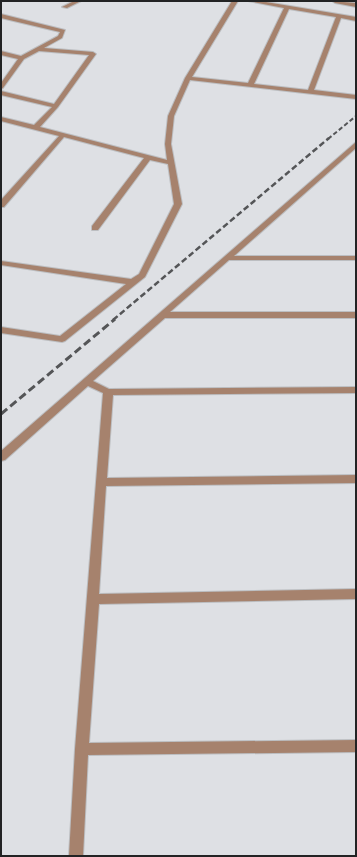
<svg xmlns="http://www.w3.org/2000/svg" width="357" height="857" font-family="'Golos Text',sans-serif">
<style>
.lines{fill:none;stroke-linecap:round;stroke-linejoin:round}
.minor-casing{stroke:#bcbec1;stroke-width:2}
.minor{fill:#a6826d;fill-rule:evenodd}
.rail-far2{stroke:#545557;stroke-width:2;stroke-dasharray:4.5 2.5;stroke-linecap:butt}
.rail-far1{stroke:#545557;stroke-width:2.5;stroke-dasharray:6 3;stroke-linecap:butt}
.rail{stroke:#545557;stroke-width:3;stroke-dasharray:8 4;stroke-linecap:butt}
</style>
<rect width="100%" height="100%" fill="#dee0e4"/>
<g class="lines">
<defs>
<path id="minor" d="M 74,1 L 81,1 L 67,8 L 62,7 Z
M 232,1 L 238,1 L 192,77 L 248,83 L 284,8 L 248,1 L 260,1 L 356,17 L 356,21 L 341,18 L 314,90 L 356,95 L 356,99 L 190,80 L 174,116 L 171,144 L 182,204 L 145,277 L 65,341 L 62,342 L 1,333 L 1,327 L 60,336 L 126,284 L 1,265 L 1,261 L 131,279 L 139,274 L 174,204 L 168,164 L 150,160 L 98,230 L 92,230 L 92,226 L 144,158 L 64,137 L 4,207 L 1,207 L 1,200 L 59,136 L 1,121 L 1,117 L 34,125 L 52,107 L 1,95 L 1,91 L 54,104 L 89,55 L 39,51 L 24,59 L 3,88 L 1,89 L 1,83 L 18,59 L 1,55 L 1,51 L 21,56 L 58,36 L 60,32 L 1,18 L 1,14 L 65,30 L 62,38 L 44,48 L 93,52 L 96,54 L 58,107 L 40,127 L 167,160 L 165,144 L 168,116 L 185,78 ZM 289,9 L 336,17 L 308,90 L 254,84 Z
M 332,1 L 356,3 L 356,7 L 335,3 Z
M 356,142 L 356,148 L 234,256 L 356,256 L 356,260 L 229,260 L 170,312 L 356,312 L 356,318 L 165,318 L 93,381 L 109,389 L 356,387 L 356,393 L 113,395 L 107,478 L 356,475 L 356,483 L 106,486 L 99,594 L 356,589 L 356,599 L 99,604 L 89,743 L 356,740 L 356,752 L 88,755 L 83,856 L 69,856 L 75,749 L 103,393 L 88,386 L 5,460 L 1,461 L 1,451 Z"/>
</defs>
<use href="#minor" class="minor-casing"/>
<use href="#minor" class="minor"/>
<path class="rail-far2" d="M 328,139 L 356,116"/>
<path class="rail-far1" d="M 113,320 L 329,138"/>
<path class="rail" d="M 1,414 L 115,319"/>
</g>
<rect width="357" height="857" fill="none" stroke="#222324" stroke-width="4"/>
</svg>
